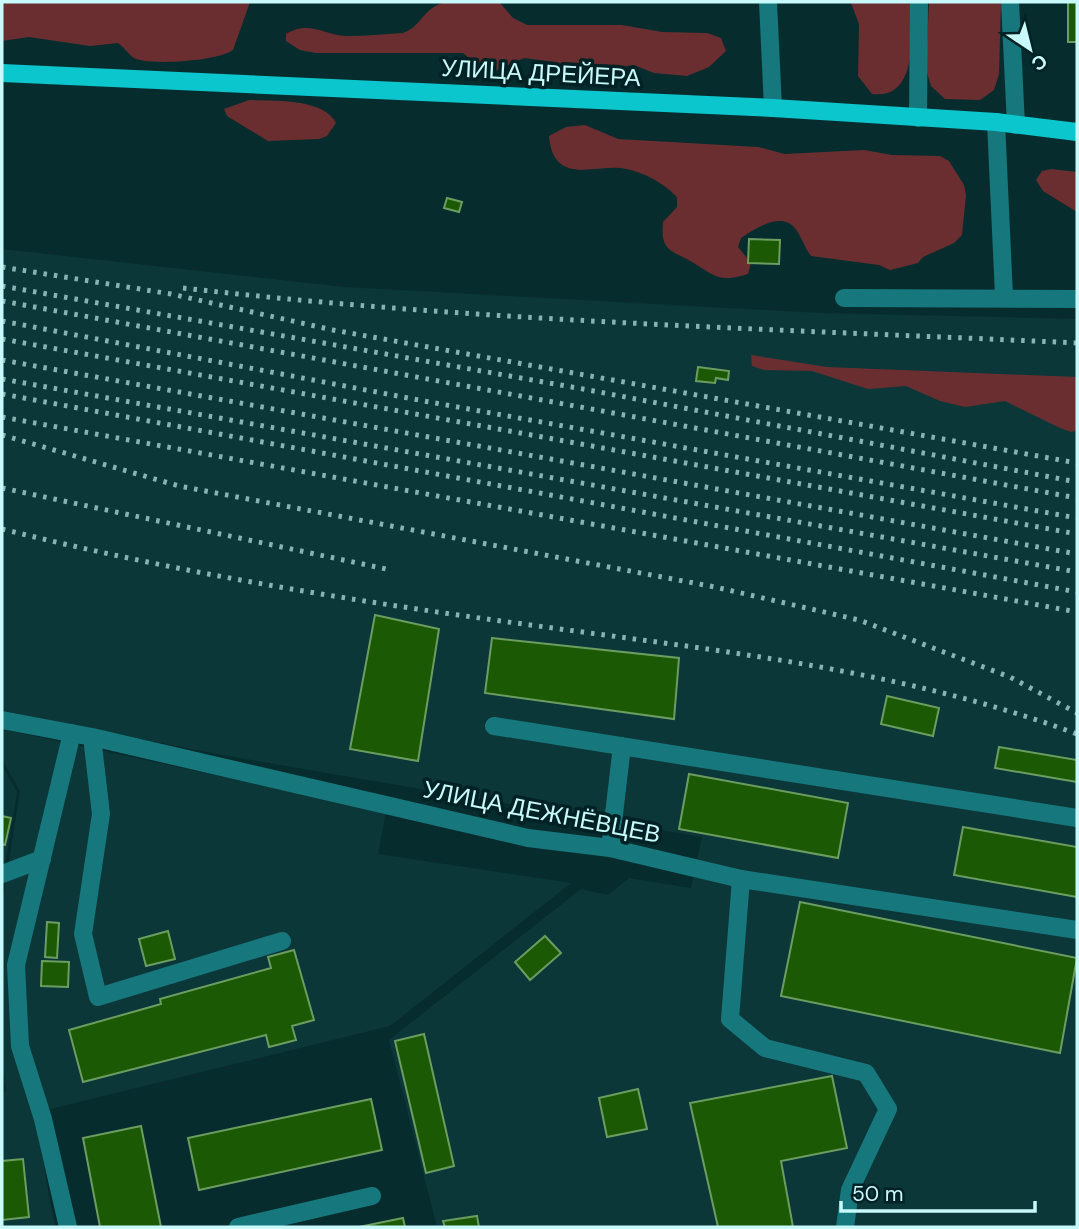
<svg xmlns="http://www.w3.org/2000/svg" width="1079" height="1229" font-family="'DM Sans',sans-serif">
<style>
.built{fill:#0c3739}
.green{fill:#6b2e30}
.building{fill:#1b5905;stroke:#6c9d60;stroke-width:2}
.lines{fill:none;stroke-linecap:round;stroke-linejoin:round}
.minor{stroke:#16787d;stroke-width:18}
.major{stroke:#0cc6ce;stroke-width:18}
.rail{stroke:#86b4b5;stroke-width:5;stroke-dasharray:3.5 7;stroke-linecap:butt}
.labels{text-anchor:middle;stroke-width:7;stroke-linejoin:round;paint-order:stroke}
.street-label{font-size:24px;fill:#c8fafc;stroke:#002224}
</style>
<rect width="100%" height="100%" fill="#062c2d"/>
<path class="built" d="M 2,249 L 344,287 L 820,313 L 1077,319 L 1077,1227 L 437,1227 L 389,1040 L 581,889 L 608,895 L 629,878 L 691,888 L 702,837 L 216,754 L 2,711 Z
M 2,729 L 386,812 L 378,854 L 571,883 L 390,1026 L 34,1113 L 55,1227 L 2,1227 L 2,1092 L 6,1091 L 2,1062 L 2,905 L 20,791 L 2,760 Z
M 2,765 L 17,792 L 2,882 Z"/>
<path class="green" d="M 2,2 L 250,2 L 233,50 C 218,61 150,66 134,58 C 128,54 124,47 118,43 L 90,46 L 29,37 L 2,41 Z
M 447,2 L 500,3 L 513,18 L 527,25 L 622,25 L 662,32 L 707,33 L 721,38 L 726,51 L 709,67 L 687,76 L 654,73 L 634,65 L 618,67 L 594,64 L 578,70 L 562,71 L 548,61 L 524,58 L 488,74 L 463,53 L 316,53 L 300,50 L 286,41 L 286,34 C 309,20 324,35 346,36 C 366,36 384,34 403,33 C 423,26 422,7 447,2 Z
M 911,2 C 911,30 920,100 872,94 L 858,76 L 859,24 L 851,3 Z
M 929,2 L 1001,2 L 999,74 L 994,90 L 980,100 L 945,99 L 931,86 L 926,69 Z
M 249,100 C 273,101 324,98 336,123 L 327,136 L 319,139 L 268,141 L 227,116 L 224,109 Z
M 585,125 L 618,139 L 758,147 L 785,154 L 864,150 L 892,155 L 940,156 L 949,161 L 964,185 L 966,195 L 962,235 L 954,243 L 923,257 L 918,263 L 890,270 L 879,265 L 811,256 C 804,247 801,234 793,226 C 779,213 754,229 741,238 L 738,247 L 751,263 L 748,274 C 719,283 715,276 692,262 C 672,250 660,252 663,222 L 677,207 L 677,197 C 664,183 640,170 620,168 C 591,166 553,184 549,136 L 566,127 Z
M 1051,169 L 1077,172 L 1077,212 L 1043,191 L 1036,180 L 1042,171 Z
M 751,355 L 827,367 L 1077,377 L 1077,430 L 1071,432 L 1060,428 L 1005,401 L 965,407 L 940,401 L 906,386 L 868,389 L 812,371 L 764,370 L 752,366 Z"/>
<path class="building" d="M 1068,2 L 1077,2 L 1077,42 L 1068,42 Z
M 447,198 L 462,202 L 459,212 L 444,208 Z
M 749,239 L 780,240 L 779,264 L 748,263 Z
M 698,367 L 729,371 L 728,380 L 716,378 L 715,383 L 696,381 Z
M 375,615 L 439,629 L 418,761 L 350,749 Z
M 492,638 L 679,658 L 674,719 L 485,693 Z
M 887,696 L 939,708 L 933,736 L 881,724 Z
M 999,747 L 1077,760 L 1077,782 L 995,768 Z
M 689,774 L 848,803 L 838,858 L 679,829 Z
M 2,816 L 11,818 L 5,845 L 2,844 Z
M 963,827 L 1077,847 L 1077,897 L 954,875 Z
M 800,902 L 1077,958 L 1060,1053 L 781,996 Z
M 47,922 L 59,923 L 57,958 L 45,957 Z
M 168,931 L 175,959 L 146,966 L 139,939 Z
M 545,936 L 561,953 L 530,980 L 515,962 Z
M 294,950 L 314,1020 L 292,1026 L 296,1040 L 269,1047 L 266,1035 L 83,1082 L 69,1030 L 161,1004 L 160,999 L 271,968 L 268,957 Z
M 42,961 L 69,962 L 68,987 L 41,986 Z
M 424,1034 L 454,1166 L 426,1173 L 395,1041 Z
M 832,1076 L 847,1148 L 781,1161 L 793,1227 L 718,1227 L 690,1103 Z
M 638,1089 L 647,1129 L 607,1137 L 599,1098 Z
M 371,1099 L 382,1150 L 199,1190 L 188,1138 Z
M 141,1126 L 161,1227 L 100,1227 L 83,1138 Z
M 23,1159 L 29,1217 L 2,1220 L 2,1161 Z
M 477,1216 L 479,1227 L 445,1227 L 443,1221 Z
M 403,1218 L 405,1227 L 359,1227 Z"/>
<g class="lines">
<path class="minor" d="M 768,2 L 773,108
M 1010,2 L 1016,125
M 918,118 L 919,2
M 996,122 L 1004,296
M 844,298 L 1077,299
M 2,720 L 92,737 L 528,838 L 610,848 L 741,879 L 1077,930
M 494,726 L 1077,818
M 92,737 L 101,814 L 83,934 L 98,997 L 282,941
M 610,848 L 622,746
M 2,874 L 42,859
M 741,879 L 730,1019 L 765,1048 L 866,1073 L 888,1109 L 850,1190 L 845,1227
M 68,1227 L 43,1119 L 20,1046 L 16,965 L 72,733
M 238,1227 L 372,1196"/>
<path class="major" d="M 2,73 L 773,108 L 996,122 L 1077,132"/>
<path class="rail" d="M 2,267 L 171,294 L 333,330 L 1077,463
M 2,286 L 583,389 L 1077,482
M 183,288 C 480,322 779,329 1077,343
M 2,301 L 1077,498
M 2,321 L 424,401 L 1077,518
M 2,339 L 1077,534
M 2,360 L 1077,554
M 2,379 L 1077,572
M 2,394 L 1077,592
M 2,417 L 1077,612
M 2,435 L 179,486 L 715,587 L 859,620 L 1010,677 L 1077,713
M 2,488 L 391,570
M 2,529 C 178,573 358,602 538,626 C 720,651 904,670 1077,734"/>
</g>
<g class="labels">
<g class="street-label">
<text transform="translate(541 73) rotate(3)" y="8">УЛИЦА ДРЕЙЕРА</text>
<text transform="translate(542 812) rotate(11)" y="8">УЛИЦА ДЕЖНЁВЦЕВ</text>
</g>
</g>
<rect width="1079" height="1229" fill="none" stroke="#c8fafc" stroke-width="7"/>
<g transform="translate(1030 49) rotate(145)" stroke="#002224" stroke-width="5" paint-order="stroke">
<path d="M0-5L12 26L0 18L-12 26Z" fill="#c8fafc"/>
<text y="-10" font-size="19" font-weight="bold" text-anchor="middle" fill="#c8fafc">С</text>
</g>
<path d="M841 1201v10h194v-10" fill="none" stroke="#c8fafc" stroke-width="3.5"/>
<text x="852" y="1201" font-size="21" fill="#c8fafc" stroke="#002224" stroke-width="5" paint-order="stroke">50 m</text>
</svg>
